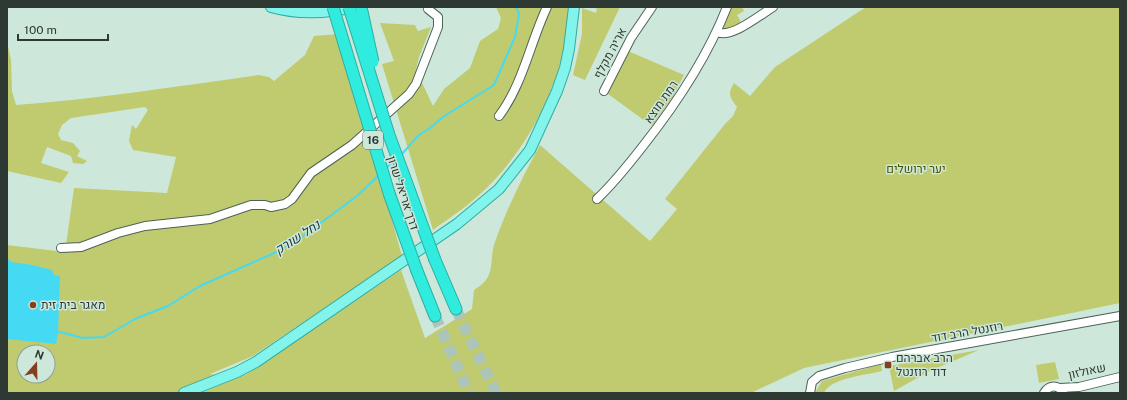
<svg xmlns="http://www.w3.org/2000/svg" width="1127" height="400" font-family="'Public Sans',Heebo,sans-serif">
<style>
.green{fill:#bfcb6e;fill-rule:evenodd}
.water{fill:#45daf3}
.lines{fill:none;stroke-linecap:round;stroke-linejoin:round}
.stream{stroke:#45daf3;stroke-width:2}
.highway-tunnel{stroke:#adc5b9;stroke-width:11;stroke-dasharray:11 5.5;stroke-linecap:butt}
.minor-casing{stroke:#4c6358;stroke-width:10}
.major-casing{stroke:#30ada2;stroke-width:12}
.highway-casing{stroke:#30ada2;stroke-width:13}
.minor{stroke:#fff;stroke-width:8}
.major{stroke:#83f4eb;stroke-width:10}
.highway{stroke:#30ecde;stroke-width:11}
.highway-bridge-casing{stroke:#30ada2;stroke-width:13;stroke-linecap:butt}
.highway-bridge{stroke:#30ecde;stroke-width:11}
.poi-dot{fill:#863f1e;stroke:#cde8da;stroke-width:1.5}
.labels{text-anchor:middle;stroke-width:3;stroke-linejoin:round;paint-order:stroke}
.shield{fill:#cde8da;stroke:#5e6e66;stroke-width:1}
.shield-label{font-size:11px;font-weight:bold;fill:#2f3934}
.street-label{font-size:12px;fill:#2f3934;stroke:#cde8da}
.park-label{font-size:12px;fill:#4b5201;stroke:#cde8da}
.poi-label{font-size:12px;fill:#2f3934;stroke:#cde8da;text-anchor:start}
.water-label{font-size:13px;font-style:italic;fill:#223a3f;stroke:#cde8da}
</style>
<rect width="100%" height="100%" fill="#cde8da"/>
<path class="green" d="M 496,7 L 569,7 C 566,19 567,31 565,43 C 554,99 521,158 479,195 C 465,208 448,219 433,230 L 382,64 L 394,61 L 380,23 L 415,25 L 418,31 L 431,27 L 419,57 L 416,70 L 433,106 L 444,89 L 470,68 L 480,41 L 498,29 L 501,18 Z
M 593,7 L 620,7 L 585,80 L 573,75 L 582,34 L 582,8 L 596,13 L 597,9 Z
M 732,7 L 742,7 L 744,11 L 737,15 L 741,22 L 730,28 L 722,29 Z
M 866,7 L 1120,7 L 1120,303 L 804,368 L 751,393 L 200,393 L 247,374 L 401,270 L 425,338 L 472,309 L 474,290 C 478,287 483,284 486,280 C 494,270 490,254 495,242 C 507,208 523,176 540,145 L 650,241 L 677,209 L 665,199 L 725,124 L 733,116 L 737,107 C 730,97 727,95 734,83 L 750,96 L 775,67 Z
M 339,34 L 402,256 L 253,356 L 210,374 L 222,376 L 177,393 L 7,393 L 7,245 L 65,252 L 74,188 L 167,193 L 176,157 L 133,150 L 129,141 L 132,125 L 136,129 L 148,110 L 145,107 L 71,118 L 62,125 L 58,134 L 61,140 L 73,143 L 80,151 L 77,156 L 87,161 L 83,164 L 73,163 L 71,156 L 47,147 L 41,163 L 69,172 L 61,183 L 7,171 L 7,42 L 11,60 L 12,91 L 16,105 C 97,99 178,86 259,75 L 269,77 L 274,81 L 305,55 L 314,36 ZM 24,352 L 48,352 L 48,376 L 24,376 Z
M 628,51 L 684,75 L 673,96 L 652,126 L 608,94 Z
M 979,350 L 930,371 L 894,391 L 889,366 Z
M 1055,362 L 1059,379 L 1039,383 L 1036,365 Z
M 881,364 L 882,371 C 867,375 830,378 824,393 L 815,393 L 822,381 Z"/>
<path class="water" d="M 7,257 L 11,262 L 32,265 L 52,270 L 54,275 L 60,276 L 58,334 L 56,344 L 7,339 Z"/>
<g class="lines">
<path class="stream" d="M 401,155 L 419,135 L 430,128 L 443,117 L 494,85 L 515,37 L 519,14 L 516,7
M 386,168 L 395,160
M 56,331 L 83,338 L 104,337 L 137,318 L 168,306 L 200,286 L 281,250 L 303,236 L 357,196 L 380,174"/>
<path class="highway-tunnel" d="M 456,309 L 496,393
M 435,316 L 469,393"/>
<defs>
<path id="minor" d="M 717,32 C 731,39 760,15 773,7
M 604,91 L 631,38 L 652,7
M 499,116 C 523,84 530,43 547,7
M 597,199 C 614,183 629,164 643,146 C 677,103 707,58 727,7
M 61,248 L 81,247 L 118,233 L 145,226 L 210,219 L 251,205 L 265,205 L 271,207 L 285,204 L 292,199 L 311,173 L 352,145 L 409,94 L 416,84 L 438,27 L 438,17 L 428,9
M 1060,388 L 1079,387 L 1120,377
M 810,393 L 812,382 L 819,376 L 845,368 L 892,357 L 1120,316
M 1044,393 C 1049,385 1057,384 1063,392"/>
<path id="major" d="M 271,7 C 299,15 326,13 355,7
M 184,393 L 237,372 L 256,362 L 457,224 L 499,189 L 530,150 L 557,91 L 565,68 L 569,49 L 574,7"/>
<path id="highway" d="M 435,260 L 456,309
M 417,271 L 435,316"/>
</defs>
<use href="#minor" class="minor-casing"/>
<use href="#major" class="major-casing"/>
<use href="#highway" class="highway-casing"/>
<use href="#minor" class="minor"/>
<use href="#major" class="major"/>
<use href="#highway" class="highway"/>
<defs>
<path id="highway-bridge" d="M 333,7 L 389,193 L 417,271
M 349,7 L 389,135 L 435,260
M 361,7 L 373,62"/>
</defs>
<use href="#highway-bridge" class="highway-bridge-casing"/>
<use href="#highway-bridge" class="highway-bridge"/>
</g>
<g class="poi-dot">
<circle cx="33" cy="305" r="4"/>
<rect x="884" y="361" width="8" height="8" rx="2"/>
</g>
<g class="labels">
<rect class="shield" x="363" y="131" width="20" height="18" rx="3"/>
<g class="shield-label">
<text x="373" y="144">16</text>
</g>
<g class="street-label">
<text transform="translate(610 53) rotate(-62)" y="4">אריה מקלף</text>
<text transform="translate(661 102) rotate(-55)" y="4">רמת מוצא</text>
<text transform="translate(403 193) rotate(72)" y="4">דרך אריאל שרון</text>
<text transform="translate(967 332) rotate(-10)" y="4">רוזנטל הרב דוד</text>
<text transform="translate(1087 371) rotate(-12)" y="4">שאולזון</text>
</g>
<g class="park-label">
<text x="916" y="173">יער ירושלים</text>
</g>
<g class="poi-label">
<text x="41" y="309">מאגר בית זית</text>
<text x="896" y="362">הרב אברהם<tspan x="896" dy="14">דוד רוזנטל</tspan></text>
</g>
<g class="water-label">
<text transform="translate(297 237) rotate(-33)" y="5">נחל שורק</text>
</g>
</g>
<rect width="1127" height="400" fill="none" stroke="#2f3934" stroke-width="16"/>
<g transform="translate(36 364) rotate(20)"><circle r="19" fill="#cde8da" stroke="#8ea298"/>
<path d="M0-3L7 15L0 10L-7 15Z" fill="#863f1e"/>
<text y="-6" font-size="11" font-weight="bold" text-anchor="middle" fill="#2f3934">N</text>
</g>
<path d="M18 34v6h90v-6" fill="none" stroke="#2f3934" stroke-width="2"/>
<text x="24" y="34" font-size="12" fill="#2f3934" stroke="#cde8da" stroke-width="3" paint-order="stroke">100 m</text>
</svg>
